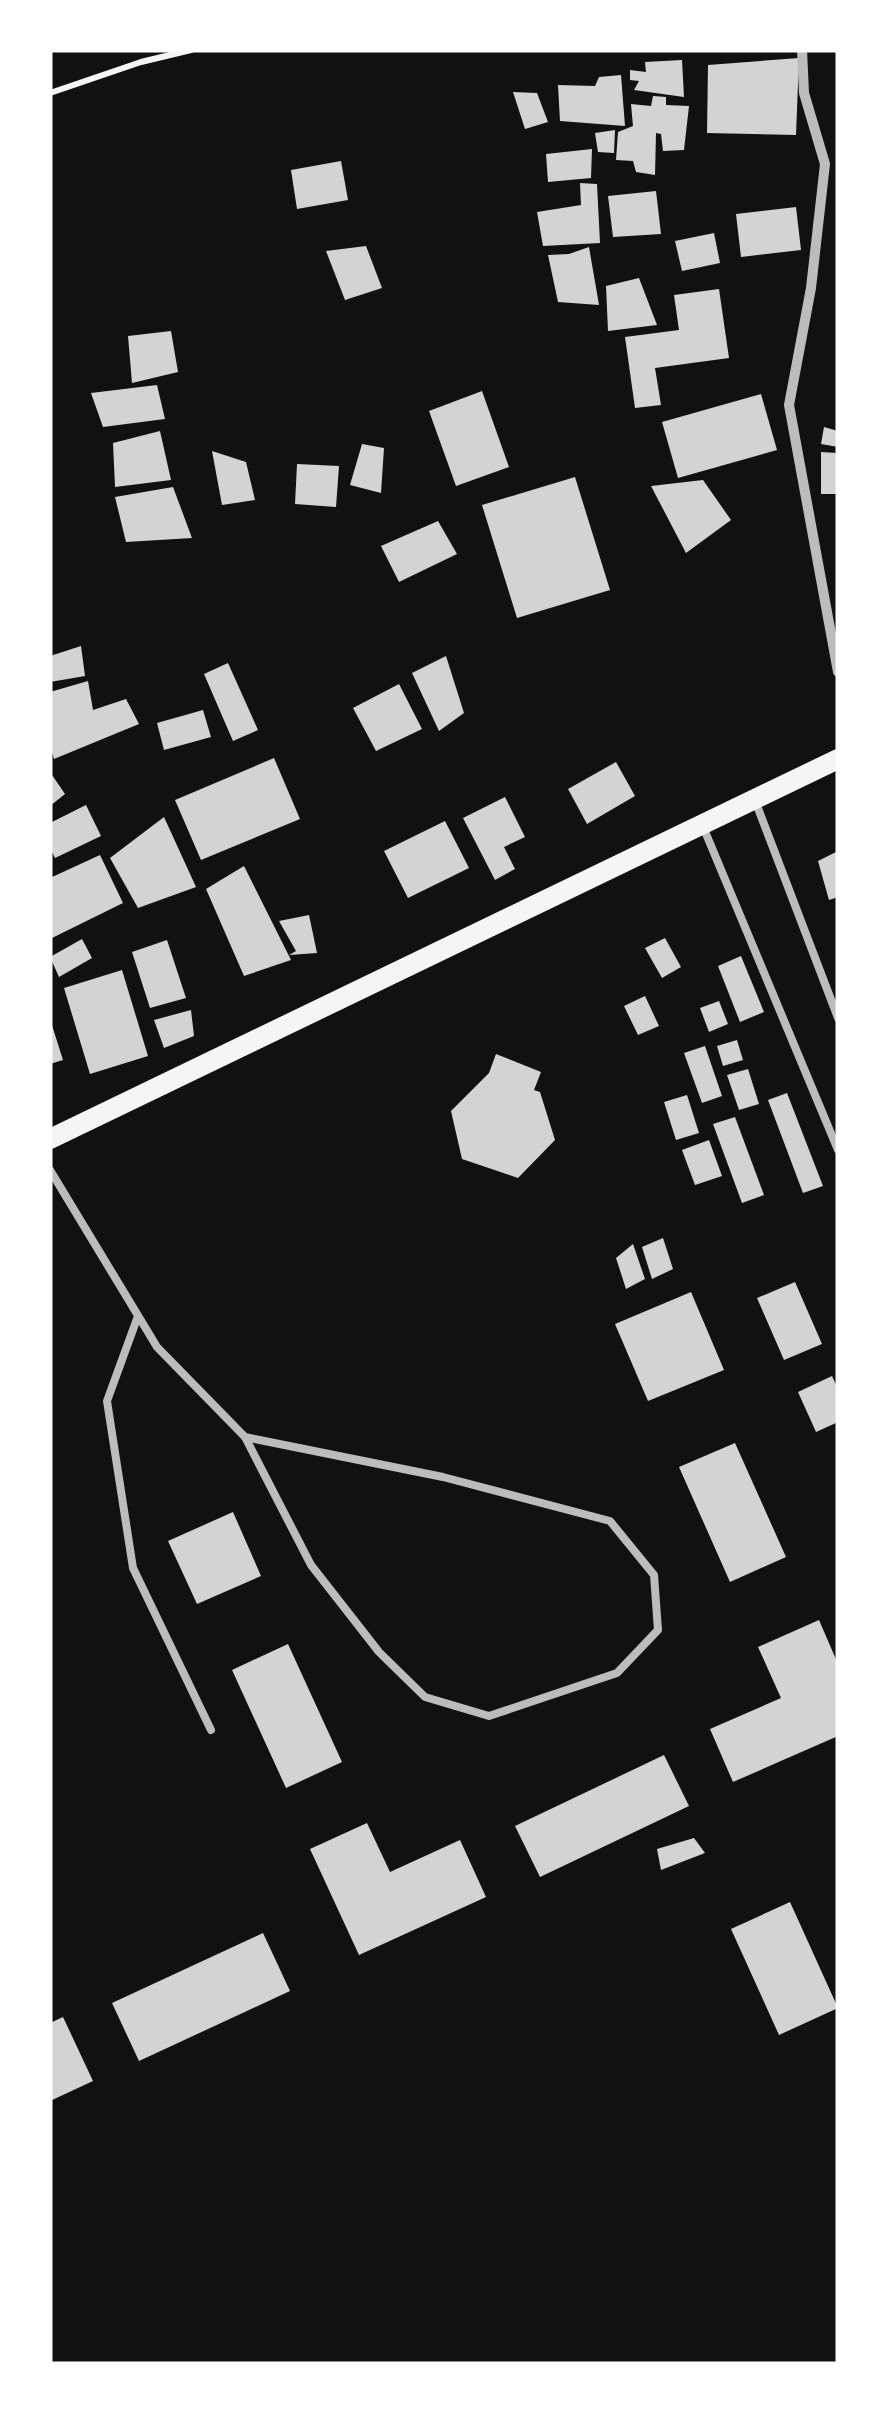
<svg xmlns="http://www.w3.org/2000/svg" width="888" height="2414" font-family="'Playfair Display',serif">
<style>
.building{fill:#d3d3d3}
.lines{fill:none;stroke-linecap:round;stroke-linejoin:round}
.path{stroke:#f5f5f5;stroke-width:6}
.service{stroke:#bcbcbc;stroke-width:8}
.minor{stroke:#bcbcbc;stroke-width:10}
.secondary{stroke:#f5f5f5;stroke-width:20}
</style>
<rect width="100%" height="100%" fill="#111"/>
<path class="building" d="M 799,58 L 796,135 L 707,133 L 708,65 Z
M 682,60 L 684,97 L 634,90 L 639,81 L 630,80 L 630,70 L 646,72 L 645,62 Z
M 621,75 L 625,126 L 560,121 L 558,85 L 595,86 L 599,77 Z
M 513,92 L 537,93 L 548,122 L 525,129 Z
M 653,96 L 666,97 L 666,105 L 689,106 L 684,150 L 663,151 L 661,134 L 656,133 L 655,175 L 636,172 L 633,161 L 616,160 L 618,132 L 633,126 L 631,104 L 651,106 Z
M 615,130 L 614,153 L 598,152 L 595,133 Z
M 592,149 L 591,178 L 548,182 L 546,154 Z
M 341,161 L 348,200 L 297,209 L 291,170 Z
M 580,183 L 597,184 L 600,243 L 543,246 L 537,212 L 581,205 Z
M 656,191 L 661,234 L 613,237 L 608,196 Z
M 796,207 L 801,250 L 741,257 L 736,214 Z
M 714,233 L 720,263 L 682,271 L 675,241 Z
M 366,246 L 382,288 L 345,300 L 326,251 Z
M 589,247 L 599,305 L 558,302 L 548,255 L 569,254 Z
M 639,278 L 657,325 L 608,331 L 606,286 Z
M 719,289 L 729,358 L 655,368 L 661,405 L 635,408 L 625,337 L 679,330 L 674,295 Z
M 171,331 L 178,372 L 132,383 L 128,336 Z
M 157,385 L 165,419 L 103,427 L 91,393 Z
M 482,391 L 509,467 L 456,486 L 429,411 Z
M 761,394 L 777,450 L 678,478 L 662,422 Z
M 824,427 L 838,431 L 838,447 L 821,444 Z
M 160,431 L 171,480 L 115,487 L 113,443 Z
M 362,444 L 384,448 L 381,493 L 350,485 Z
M 212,451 L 246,462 L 255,500 L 222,505 Z
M 821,452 L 838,453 L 838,494 L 821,494 Z
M 297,464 L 339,466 L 336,507 L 295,504 Z
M 575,477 L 610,590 L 517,618 L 482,505 Z
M 703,480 L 731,520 L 686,553 L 651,486 Z
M 173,487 L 192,538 L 126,542 L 115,497 Z
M 438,521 L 457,554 L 399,582 L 381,546 Z
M 81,646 L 85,676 L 50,682 L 50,656 Z
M 446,656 L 464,713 L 439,731 L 412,673 Z
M 228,663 L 258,730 L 233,741 L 204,674 Z
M 88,681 L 93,710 L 126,699 L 139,724 L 54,759 L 50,746 L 50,692 Z
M 399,684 L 422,729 L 376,751 L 353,708 Z
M 203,710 L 211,737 L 164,750 L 157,723 Z
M 274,758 L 300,819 L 201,860 L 175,800 Z
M 616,762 L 635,796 L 587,824 L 568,789 Z
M 50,772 L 65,794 L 50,806 Z
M 505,797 L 525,837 L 504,847 L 515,869 L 495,880 L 463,818 Z
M 86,805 L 101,836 L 55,858 L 50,848 L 50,823 Z
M 164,817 L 196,887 L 138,908 L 110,858 Z
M 445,821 L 469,868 L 408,898 L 384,851 Z
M 838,851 L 838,897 L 829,900 L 818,861 Z
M 100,855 L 123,903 L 50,939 L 50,878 Z
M 244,866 L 291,960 L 244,976 L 206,889 Z
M 309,915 L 317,953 L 289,955 L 296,951 L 279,921 Z
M 665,938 L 681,967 L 662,978 L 645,948 Z
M 82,939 L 92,958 L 59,977 L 50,957 Z
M 167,940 L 186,998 L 150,1008 L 132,952 Z
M 741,956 L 764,1012 L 740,1022 L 718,966 Z
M 122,970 L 148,1056 L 90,1074 L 64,988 Z
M 645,996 L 659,1026 L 638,1035 L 624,1006 Z
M 719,1001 L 728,1024 L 709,1032 L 700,1008 Z
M 191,1010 L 194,1036 L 164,1048 L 154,1020 Z
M 50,1019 L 63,1060 L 50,1064 Z
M 737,1040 L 743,1060 L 723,1066 L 717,1046 Z
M 705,1046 L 722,1096 L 702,1103 L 684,1053 Z
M 496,1054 L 541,1072 L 534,1090 L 540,1092 L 555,1140 L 518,1178 L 462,1159 L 451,1111 L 489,1073 Z
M 748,1069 L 759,1104 L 739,1110 L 727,1075 Z
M 787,1093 L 823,1186 L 803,1193 L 768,1100 Z
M 687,1095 L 699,1133 L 676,1140 L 664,1102 Z
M 735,1117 L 764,1195 L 742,1203 L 713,1124 Z
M 709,1140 L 722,1176 L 695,1185 L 682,1150 Z
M 663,1238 L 673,1269 L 652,1279 L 642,1247 Z
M 633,1244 L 645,1279 L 626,1289 L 616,1258 Z
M 795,1282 L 822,1344 L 784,1360 L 757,1298 Z
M 691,1292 L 724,1370 L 648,1401 L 615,1324 Z
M 832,1376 L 838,1389 L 838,1422 L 816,1432 L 798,1392 Z
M 735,1443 L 786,1557 L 730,1582 L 679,1467 Z
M 233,1512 L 261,1576 L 197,1604 L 168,1541 Z
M 819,1620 L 838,1664 L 838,1736 L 733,1782 L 710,1729 L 781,1698 L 758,1647 Z
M 288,1644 L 342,1762 L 286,1788 L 232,1670 Z
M 664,1755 L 689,1806 L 540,1877 L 515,1826 Z
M 367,1823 L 390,1872 L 460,1840 L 486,1897 L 359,1955 L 310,1849 Z
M 694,1838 L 705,1853 L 661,1870 L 657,1849 Z
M 790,1902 L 838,2008 L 779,2035 L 731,1929 Z
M 263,1933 L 290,1991 L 139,2061 L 112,2003 Z
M 63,2017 L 93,2081 L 50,2101 L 50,2023 Z"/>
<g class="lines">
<path class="path" d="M 50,93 L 141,62 L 191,50"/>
<path class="service" d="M 756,803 L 838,1018
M 704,829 L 838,1150
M 50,1170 L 157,1347 L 245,1437 L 311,1565 L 379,1652 L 425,1697 L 489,1716 L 617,1673 L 658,1630 L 654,1575 L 610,1521 L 443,1477 L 245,1437
M 138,1316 L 107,1401 L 133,1568 L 211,1730"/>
<path class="minor" d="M 802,50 L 804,93 L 825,164 L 811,288 L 789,405 L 838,672"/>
<path class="secondary" d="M 50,1139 L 838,759"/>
</g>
<rect width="888" height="2414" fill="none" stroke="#ffffff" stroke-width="105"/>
</svg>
